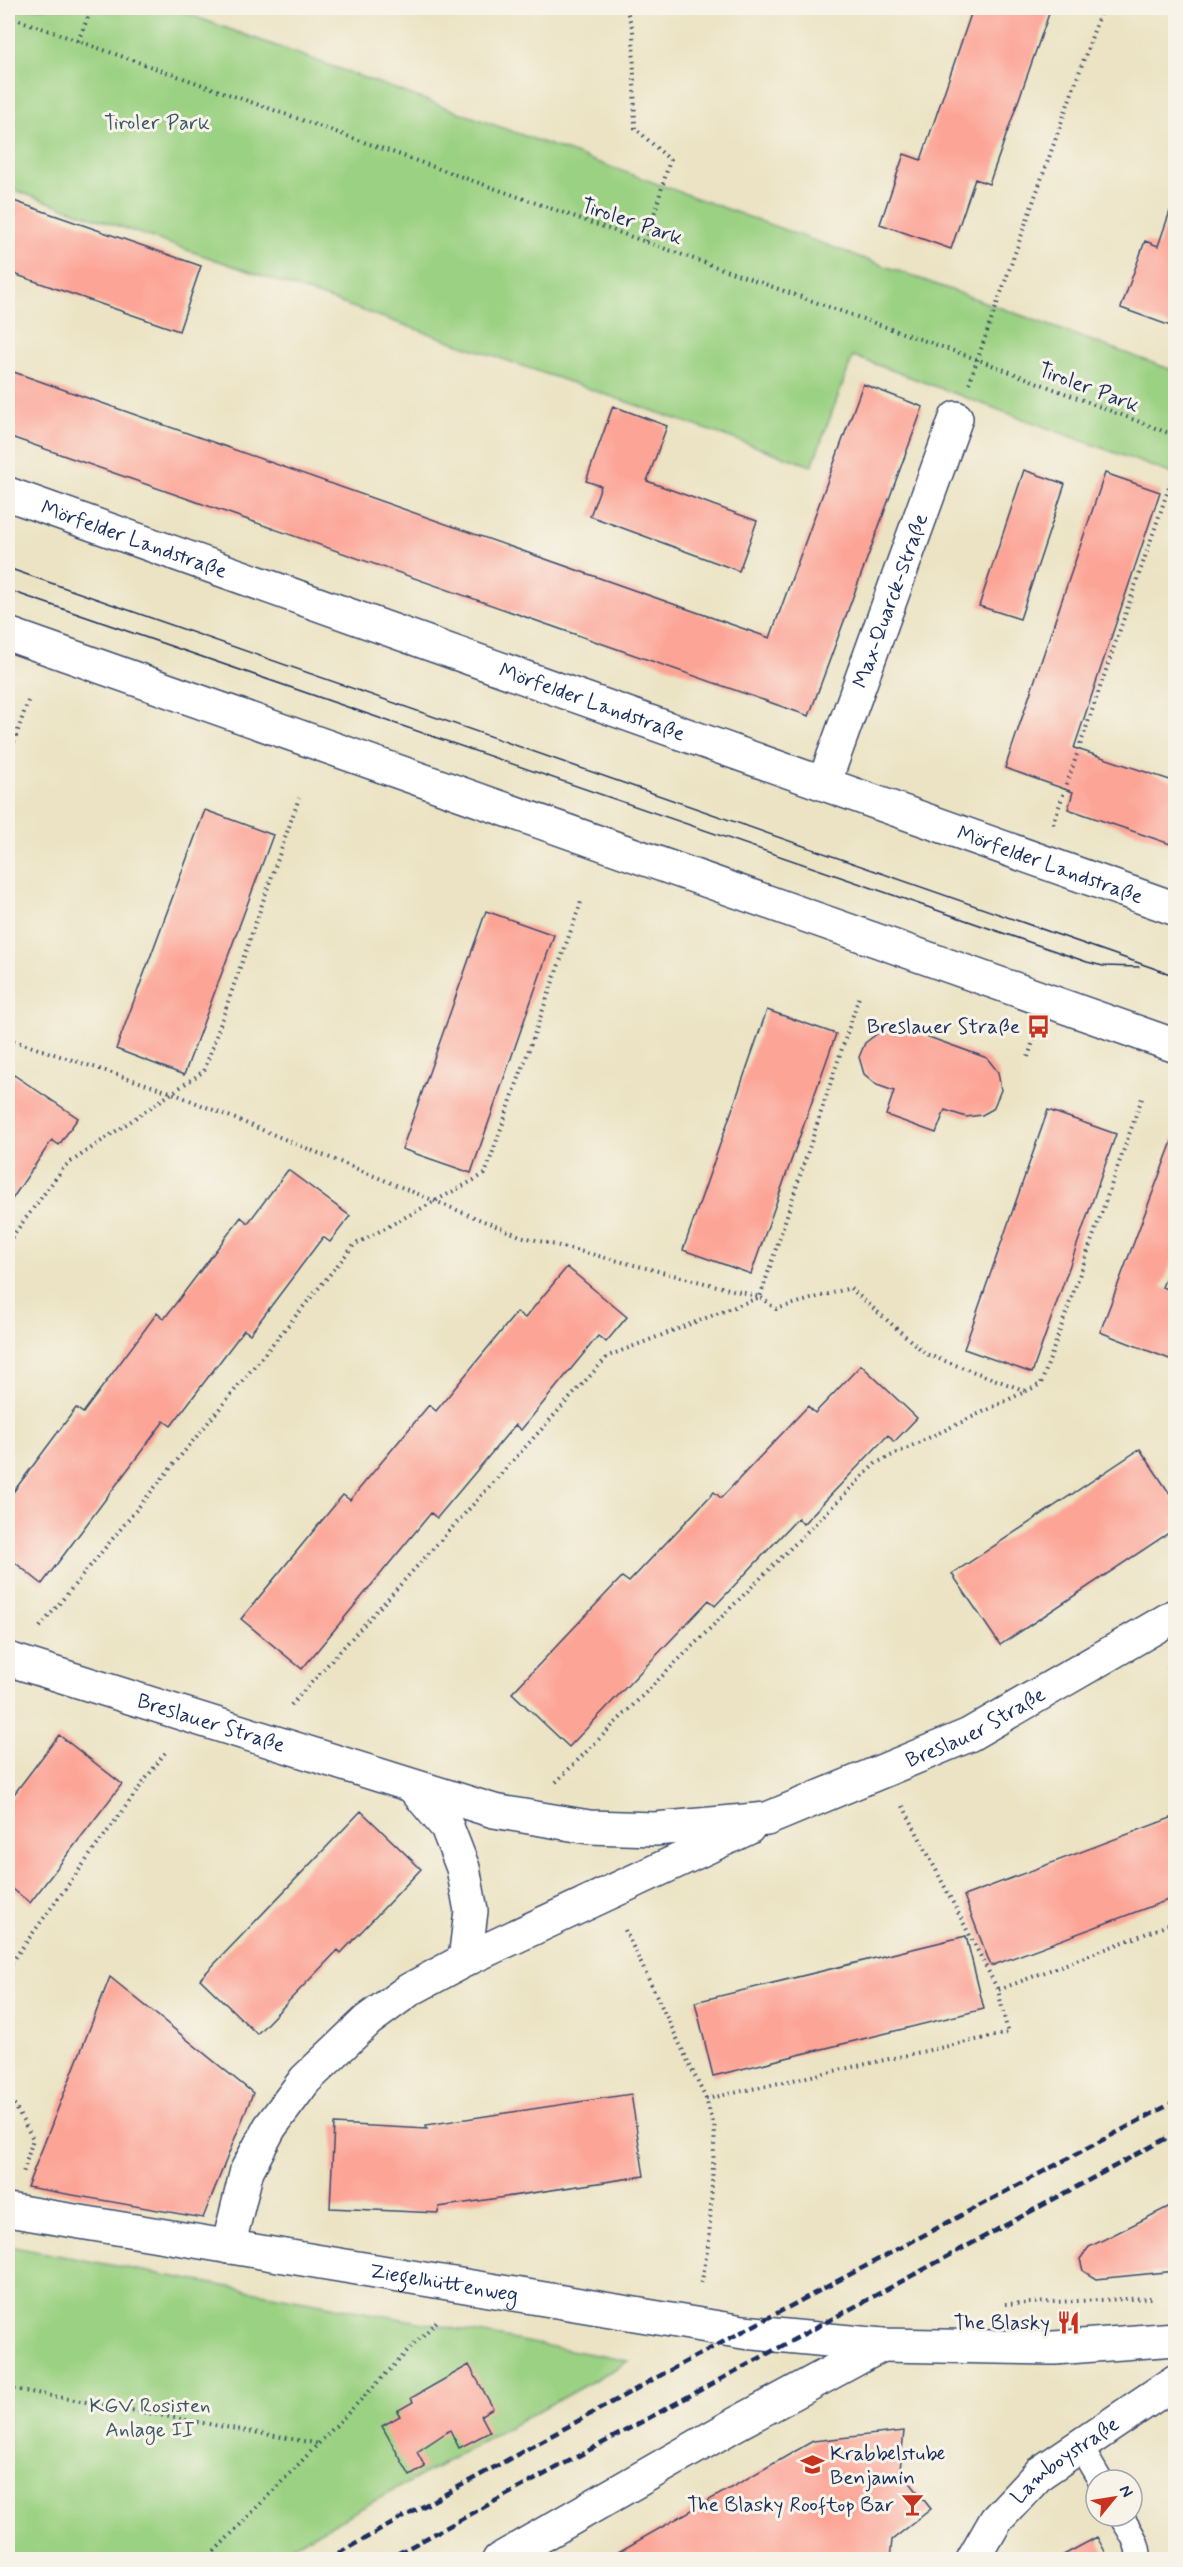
<svg xmlns="http://www.w3.org/2000/svg" width="1183" height="2567" font-family="Mynerve,sans-serif">
<style>
.green{fill:#9bd182;stroke:#5b8070;stroke-width:1.5}
.building{fill:#fca597}
.lines{fill:none;stroke-linecap:round;stroke-linejoin:round}
.service-casing{stroke:#3a4a6d;stroke-width:27}
.minor-casing{stroke:#3a4a6d;stroke-width:36}
.secondary-casing{stroke:#3a4a6d;stroke-width:36}
.path{stroke:#3a4a6d;stroke-width:4;stroke-dasharray:1.5 4.5;stroke-linecap:butt}
.service{stroke:#fff;stroke-width:24}
.minor{stroke:#fff;stroke-width:33}
.secondary{stroke:#fff;stroke-width:33}
.tram{stroke:#1b2f5e;stroke-width:1.5}
.rail{stroke:#1b2f5e;stroke-width:4.5;stroke-dasharray:9 4.5;stroke-linecap:butt}
.labels{text-anchor:middle;stroke-width:6;stroke-linejoin:round;paint-order:stroke}
.park-label{font-size:21px;fill:#3b5867;stroke:#f7f3e8}
.street-label{font-size:21px;fill:#1b2f5e;stroke:#f7f3e8}
.poi-label{font-size:21px;fill:#1b2f5e;stroke:#f7f3e8;text-anchor:end}
</style>
<rect width="100%" height="100%" fill="#f7f3e8"/>
<filter id="ink" filterUnits="userSpaceOnUse"><feTurbulence type="fractalNoise" baseFrequency=".0167" numOctaves="2"/><feDisplacementMap in="SourceGraphic" scale="12" xChannelSelector="R" yChannelSelector="G"/><feConvolveMatrix kernelMatrix="1 2 1 2 8 2 1 2 1" color-interpolation-filters="sRGB"/></filter>
<filter id="wash" filterUnits="userSpaceOnUse"><feTurbulence type="fractalNoise" baseFrequency=".008" numOctaves="4" result="noise"/><feDisplacementMap in="SourceGraphic" scale="24" xChannelSelector="R" yChannelSelector="G"/><feGaussianBlur stdDeviation="1.35" result="paint"/><feColorMatrix in="noise" values="0 0 0 0 0 0 0 0 0 0 0 0 0 0 0 0 0 1.4 0 .05"/><feComposite in="paint" operator="in"/></filter>
<g filter="url(#wash)">
<rect width="100%" height="100%" fill="#ebe3c3"/>
<path class="green" d="M 8,8 L 171,8 L 1175,371 L 1175,475 L 853,356 L 812,466 L 8,188 Z
M 8,2246 L 629,2361 L 269,2559 L 8,2559 Z"/>
<g id="blocks">
<path class="building" d="M 973,8 L 1051,8 L 989,184 L 975,179 L 951,249 L 880,224 L 904,154 L 921,160 Z
M 1175,197 L 1176,197 L 1176,328 L 1121,308 L 1145,241 L 1158,246 Z
M 8,199 L 201,266 L 179,331 L 8,272 Z
M 8,370 L 770,638 L 863,384 L 923,407 L 809,716 L 8,436 Z
M 613,406 L 667,426 L 647,481 L 757,521 L 739,571 L 590,516 L 601,486 L 586,481 Z
M 1024,470 L 1065,484 L 1020,619 L 979,606 Z
M 1105,473 L 1160,492 L 1074,748 L 1176,782 L 1176,846 L 1068,809 L 1073,792 L 1005,768 Z
M 205,810 L 273,835 L 184,1075 L 116,1049 Z
M 486,911 L 554,935 L 471,1173 L 402,1149 Z
M 767,1010 L 836,1034 L 751,1274 L 683,1250 Z
M 898,1026 L 987,1058 L 998,1072 L 1001,1090 L 993,1109 L 982,1115 L 966,1117 L 945,1110 L 936,1133 L 886,1115 L 894,1091 L 877,1085 L 864,1074 L 859,1057 L 865,1043 L 878,1033 Z
M 14,1075 L 78,1118 L 59,1145 L 52,1140 L 8,1205 L 8,1084 Z
M 1048,1110 L 1116,1134 L 1032,1373 L 964,1349 Z
M 1173,1139 L 1176,1140 L 1176,1253 L 1162,1287 L 1176,1292 L 1176,1351 L 1172,1360 L 1100,1332 Z
M 288,1170 L 350,1216 L 330,1242 L 323,1237 L 250,1334 L 244,1330 L 171,1426 L 164,1421 L 42,1584 L 8,1557 L 8,1499 L 76,1408 L 83,1413 L 157,1313 L 164,1319 L 241,1217 L 248,1223 Z
M 567,1267 L 627,1317 L 606,1342 L 598,1336 L 521,1430 L 515,1425 L 437,1518 L 431,1513 L 302,1669 L 241,1619 L 343,1495 L 350,1500 L 429,1405 L 436,1411 L 517,1312 L 525,1318 Z
M 861,1365 L 917,1418 L 894,1442 L 888,1435 L 803,1524 L 798,1518 L 715,1606 L 709,1600 L 569,1747 L 512,1693 L 622,1577 L 629,1582 L 714,1492 L 721,1498 L 808,1406 L 815,1413 Z
M 1140,1449 L 1176,1503 L 1176,1528 L 1000,1645 L 952,1574 Z
M 59,1735 L 122,1784 L 30,1903 L 8,1885 L 8,1802 Z
M 361,1811 L 421,1869 L 341,1953 L 338,1950 L 257,2034 L 200,1979 Z
M 1176,1816 L 1176,1897 L 991,1966 L 964,1896 Z
M 966,1936 L 984,2009 L 713,2076 L 695,2002 Z
M 110,1977 L 253,2093 L 203,2218 L 27,2187 Z
M 631,2094 L 644,2176 L 439,2207 L 438,2213 L 330,2208 L 334,2124 L 427,2129 L 426,2125 Z
M 1176,2203 L 1176,2271 L 1096,2279 L 1083,2271 L 1080,2259 L 1089,2247 Z
M 469,2365 L 493,2408 L 481,2415 L 490,2432 L 459,2448 L 450,2430 L 417,2452 L 425,2467 L 410,2476 L 382,2426 L 400,2416 L 397,2411 L 413,2402 L 411,2398 Z
M 904,2431 L 900,2470 L 931,2509 L 892,2540 L 890,2559 L 606,2559 L 813,2441 Z
M 1097,2537 L 1109,2559 L 1056,2559 Z"/>
</g>
</g>
<g filter="url(#ink)">
<use href="#blocks" fill-opacity="0" stroke="#3a4a6d" stroke-width="1.5"/>
<g class="lines">
<defs>
<path id="service" d="M 1080,2446 L 1100,2480
M 1121,2516 C 1128,2529 1141,2544 1138,2560"/>
<g id="minor">
<path id="s1" d="M 824,783 L 956,418"/>
<path id="s2" d="M 8,1659 L 494,1811 L 589,1827 L 655,1829 L 767,1819 L 969,1735 L 1176,1615"/>
<path d="M 415,1789 L 447,1827 L 463,1868 L 471,1911 L 465,1960"/>
<path id="s3" d="M 8,2210 L 743,2332 L 882,2345 L 1054,2348 L 1176,2339"/>
<path d="M 228,2247 L 247,2170 L 270,2127 L 305,2080 L 368,2020 L 409,1990 L 465,1960 L 748,1828"/>
<path d="M 499,2560 L 734,2425 L 882,2345"/>
<path id="s4" d="M 973,2560 L 996,2520 L 1040,2473 L 1176,2381"/>
</g>
<g id="secondary">
<path id="s5" d="M 8,494 L 1176,909"/>
<path d="M 8,634 L 1176,1046"/>
</g>
</defs>
<use href="#service" class="service-casing"/>
<use href="#minor" class="minor-casing"/>
<use href="#secondary" class="secondary-casing"/>
<path class="path" d="M 626,8 L 633,30 L 635,128 L 670,160 L 646,242
M 8,16 L 979,360 L 1176,436
M 78,41 L 92,8
M 969,383 L 1102,8
M 8,759 L 28,701
M 1053,824 L 1176,467
M 8,1039 L 170,1092 L 520,1236 L 760,1297 L 776,1309 L 850,1288 L 926,1354 L 1026,1391
M 1028,1057 L 1034,1038
M 8,1242 L 65,1166 L 204,1071 L 299,798
M 40,1627 L 354,1245 L 485,1174 L 582,899
M 1168,1665 L 1176,1680
M 291,1705 L 608,1356 L 760,1297 L 859,997
M 556,1782 L 876,1463 L 1041,1384 L 1142,1098
M 903,1806 L 998,1990
M 625,1930 L 706,2099 L 715,2129 L 709,2240 L 701,2286
M 8,1967 L 167,1750
M 8,2094 L 33,2139 L 23,2173
M 706,2099 L 1008,2033 L 998,1990 L 1176,1922
M 1005,2304 L 1151,2298
M 8,2388 L 320,2444
M 206,2560 L 437,2321"/>
<use href="#service" class="service"/>
<use href="#minor" class="minor"/>
<use href="#secondary" class="secondary"/>
<path class="tram" d="M 8,568 L 1176,976
M 8,590 L 1087,962 L 1103,966 L 1139,967"/>
<path class="rail" d="M 326,2560 L 674,2368 L 1176,2101
M 386,2560 L 1176,2133"/>
</g>
</g>
<defs>
<symbol id="bus-bare" viewBox="-9 -9 18 18"><path d="M-5-6H5V4H4V6H2V4H-2V6H-4V4H-5ZM-3.5-4V0h7V-4ZM-3.5 1.2v1.5H-2V1.2ZM2 1.2v1.5H3.5V1.2Z" fill="#c8321e" stroke="#f7f3e8" stroke-width="2.5" paint-order="stroke"/></symbol>
<symbol id="restaurant-bare" viewBox="-9 -9 18 18"><path d="M-5-6h1v4h1v-4h1v4h1v-4h1v5L-1.5 .5V6h-2V.5L-5-1ZM5-6V6H3V1.5H1.5Q1.5-4 5-6Z" fill="#c8321e" stroke="#f7f3e8" stroke-width="2.5" paint-order="stroke"/></symbol>
<symbol id="school-bare" viewBox="-9 -9 18 18"><path d="M0-5L7-2L0 1L-7-2ZM-4 1L0 2.5L4 1V4Q0 6-4 4Z" fill="#c8321e" stroke="#f7f3e8" stroke-width="2.5" paint-order="stroke"/></symbol>
<symbol id="bar-bare" viewBox="-9 -9 18 18"><path d="M-6-5H6L.8 .8V4.5H3.5V6h-7V4.5H-.8V.8Z" fill="#c8321e" stroke="#f7f3e8" stroke-width="2.5" paint-order="stroke"/></symbol>
</defs>
<g fill-rule="evenodd">
<use href="#bus-bare" x="1022" y="1010" width="33" height="33"/>
<use href="#restaurant-bare" x="1052" y="2306" width="33" height="33"/>
<use href="#school-bare" x="796" y="2448" width="33" height="33"/>
<use href="#bar-bare" x="896" y="2488" width="33" height="33"/>
</g>
<g class="labels">
<g class="park-label">
<text x="157" y="129">Tiroler Park</text>
<text x="150" y="2412">KGV Rosisten<tspan x="150" dy="24">Anlage II</tspan></text>
</g>
<g class="street-label">
<text transform="translate(632 221) rotate(19)" y="7">Tiroler Park</text>
<text transform="translate(1089 387) rotate(21)" y="7">Tiroler Park</text>
<text dy="7" stroke="none"><textPath href="#s5" startOffset="134">Mörfelder Landstraße</textPath></text>
<text dy="7" stroke="none"><textPath href="#s1" startOffset="194">Max-Quarck-Straße</textPath></text>
<text dy="7" stroke="none"><textPath href="#s5" startOffset="620">Mörfelder Landstraße</textPath></text>
<text dy="7" stroke="none"><textPath href="#s5" startOffset="1106">Mörfelder Landstraße</textPath></text>
<text dy="7" stroke="none"><textPath href="#s2" startOffset="213">Breslauer Straße</textPath></text>
<text dy="7" stroke="none"><textPath href="#s2" startOffset="1012">Breslauer Straße</textPath></text>
<text dy="7" stroke="none"><textPath href="#s3" startOffset="442">Ziegelhüttenweg</textPath></text>
<text dy="7" stroke="none"><textPath href="#s4" startOffset="138">Lamboystraße</textPath></text>
</g>
<g class="poi-label">
<text x="1020" y="1033">Breslauer Straße</text>
<text x="1050" y="2329">The Blasky</text>
<text x="830" y="2460" text-anchor="start">Krabbelstube<tspan x="830" dy="24">Benjamin</tspan></text>
<text x="894" y="2511">The Blasky Rooftop Bar</text>
</g>
</g>
<rect width="1183" height="2567" fill="none" stroke="#f7f3e8" stroke-width="30"/>
<g transform="translate(1114 2498) rotate(60)"><circle r="28" fill="#f7f3e8" stroke="#9fa5b1" stroke-width="1.5"/>
<path d="M0-4.5L10 22L0 15L-10 22Z" fill="#c8321e"/>
<text y="-9" font-size="16" font-weight="bold" text-anchor="middle" fill="#1b2f5e">N</text>
</g>
</svg>
